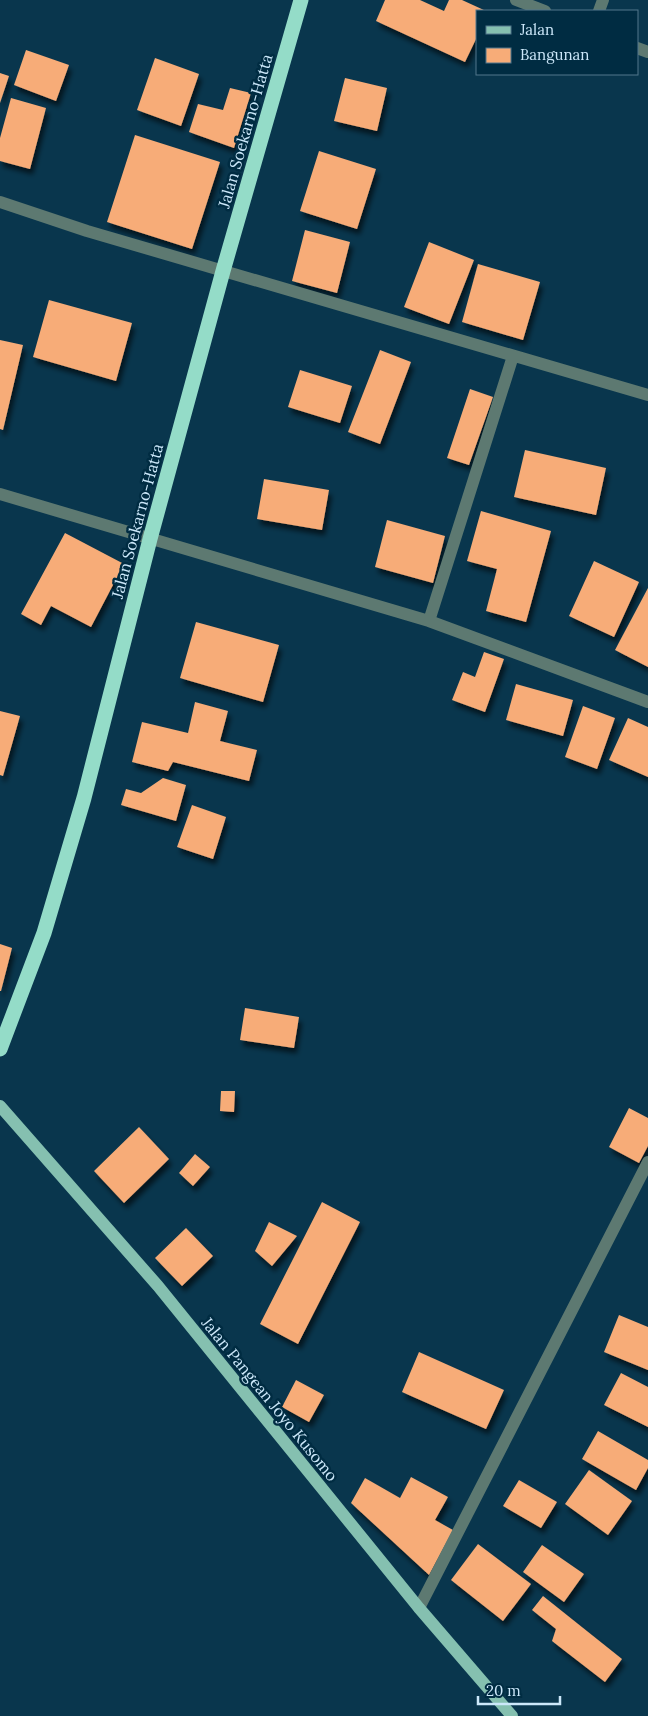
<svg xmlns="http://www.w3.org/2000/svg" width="648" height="1716" font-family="Lora,serif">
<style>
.building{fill:#f7ac78;filter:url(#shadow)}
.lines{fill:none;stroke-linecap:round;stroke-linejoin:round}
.minor{stroke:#5d7971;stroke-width:12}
.major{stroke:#85c0b0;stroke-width:12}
.highway{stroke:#94dcc8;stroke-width:15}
.labels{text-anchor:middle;stroke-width:5;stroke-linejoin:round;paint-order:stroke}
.street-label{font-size:16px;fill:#cce8fa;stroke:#002c42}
</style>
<defs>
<filter id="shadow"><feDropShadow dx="3" dy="5.5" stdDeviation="2.5" flood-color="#0009"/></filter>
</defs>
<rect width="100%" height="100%" fill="#09364d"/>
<path class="building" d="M 385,0 L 420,0 L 444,11 L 449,0 L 462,0 L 486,11 L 477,11 L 477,37 L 465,62 L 376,21 Z
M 26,50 L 69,65 L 56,101 L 14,85 Z
M 155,58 L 199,74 L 181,126 L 137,110 Z
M 0,73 L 9,76 L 0,103 Z
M 345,78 L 387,88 L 377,131 L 334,121 Z
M 230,88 L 251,93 L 234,148 L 189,132 L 198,104 L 223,110 Z
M 11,98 L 46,108 L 30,169 L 0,161 L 0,138 Z
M 135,135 L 220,162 L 192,249 L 107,222 Z
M 319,151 L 376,169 L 357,229 L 300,211 Z
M 305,230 L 350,242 L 337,293 L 292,281 Z
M 429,242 L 474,260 L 449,324 L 404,307 Z
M 478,264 L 540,282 L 523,340 L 462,322 Z
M 49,300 L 132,323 L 116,381 L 33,357 Z
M 0,340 L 23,345 L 3,430 L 0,429 Z
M 380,350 L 411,362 L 380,444 L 348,432 Z
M 300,370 L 352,386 L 340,423 L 288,407 Z
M 470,389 L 493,397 L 469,465 L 447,458 Z
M 525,450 L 606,468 L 596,515 L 514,497 Z
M 264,479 L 329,490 L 322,530 L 257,519 Z
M 481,511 L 551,531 L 526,622 L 486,611 L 497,569 L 467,561 Z
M 387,520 L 445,536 L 433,583 L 375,567 Z
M 65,533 L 124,564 L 91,627 L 51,606 L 41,625 L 21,614 Z
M 594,561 L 639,582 L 614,637 L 569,616 Z
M 648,588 L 648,667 L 615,650 Z
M 196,622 L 279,645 L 263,702 L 180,678 Z
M 484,652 L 504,659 L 485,712 L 452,700 L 463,672 L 475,677 Z
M 516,684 L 573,700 L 563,736 L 506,720 Z
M 195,702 L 228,711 L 220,741 L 257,750 L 249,781 L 173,762 L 168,771 L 132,762 L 142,722 L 188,733 Z
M 583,706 L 615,718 L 597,769 L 565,757 Z
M 0,711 L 20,716 L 3,776 L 0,775 Z
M 628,718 L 648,727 L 648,777 L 609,760 Z
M 163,778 L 186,785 L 176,821 L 121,805 L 126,789 L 141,793 Z
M 192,805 L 226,817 L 213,859 L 177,847 Z
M 0,944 L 12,948 L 1,991 L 0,991 Z
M 245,1008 L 299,1017 L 294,1048 L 240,1040 Z
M 221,1091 L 235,1091 L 234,1112 L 220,1111 Z
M 629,1108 L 648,1118 L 648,1146 L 639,1163 L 609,1147 Z
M 139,1127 L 169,1159 L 124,1203 L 94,1171 Z
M 195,1154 L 210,1167 L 193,1186 L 179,1173 Z
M 322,1202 L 360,1222 L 298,1344 L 260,1324 Z
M 269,1222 L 297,1236 L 272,1266 L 255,1251 Z
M 186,1228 L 213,1256 L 182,1286 L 155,1258 Z
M 619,1315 L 648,1327 L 648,1370 L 604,1352 Z
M 419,1352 L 504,1390 L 486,1429 L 402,1392 Z
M 621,1373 L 648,1387 L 648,1427 L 604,1405 Z
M 296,1380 L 324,1395 L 309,1422 L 282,1407 Z
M 598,1431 L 648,1460 L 648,1468 L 636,1490 L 582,1459 Z
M 589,1470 L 632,1501 L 608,1535 L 565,1504 Z
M 411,1477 L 448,1497 L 435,1520 L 453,1530 L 429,1575 L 351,1503 L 365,1478 L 400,1498 Z
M 519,1480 L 557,1502 L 541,1528 L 503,1506 Z
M 478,1544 L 531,1584 L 503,1621 L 451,1580 Z
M 542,1545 L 584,1574 L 564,1602 L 523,1572 Z
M 543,1596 L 622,1659 L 605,1682 L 552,1641 L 556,1629 L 532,1610 Z"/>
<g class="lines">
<path class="minor" d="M 516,0 L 545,11
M 599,11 L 603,0
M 637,48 L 648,52
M 0,202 L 87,231 L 648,395
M 0,494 L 429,621 L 648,702
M 429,621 L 513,356
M 419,1608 L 648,1162"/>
<path class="major" d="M 0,1106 L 158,1286 L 419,1608 L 512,1716"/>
<path class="highway" d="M 0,1049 L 44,933 L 84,798 L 150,539 L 223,271 L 301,0"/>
</g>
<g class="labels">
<g class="street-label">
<text transform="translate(245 131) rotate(-74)" y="6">Jalan Soekarno-Hatta</text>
<text transform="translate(137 521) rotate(-75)" y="6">Jalan Soekarno-Hatta</text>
<text transform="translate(270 1399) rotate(51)" y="6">Jalan Pangean Joyo Kusomo</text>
</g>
</g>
<rect x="476" y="10" width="162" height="65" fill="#002c42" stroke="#52778c"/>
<rect x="486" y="26" width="25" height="8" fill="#85c0b0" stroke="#52778c"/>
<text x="520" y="35" font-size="15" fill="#cce8fa">Jalan</text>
<rect x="486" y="48" width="25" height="15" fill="#f7ac78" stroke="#52778c"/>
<text x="520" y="60" font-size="15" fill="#cce8fa">Bangunan</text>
<path d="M478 1696v8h82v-8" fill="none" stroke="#cce8fa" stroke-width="2.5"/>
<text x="486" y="1696" font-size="15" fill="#cce8fa" stroke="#002c42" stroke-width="4" paint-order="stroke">20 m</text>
</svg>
